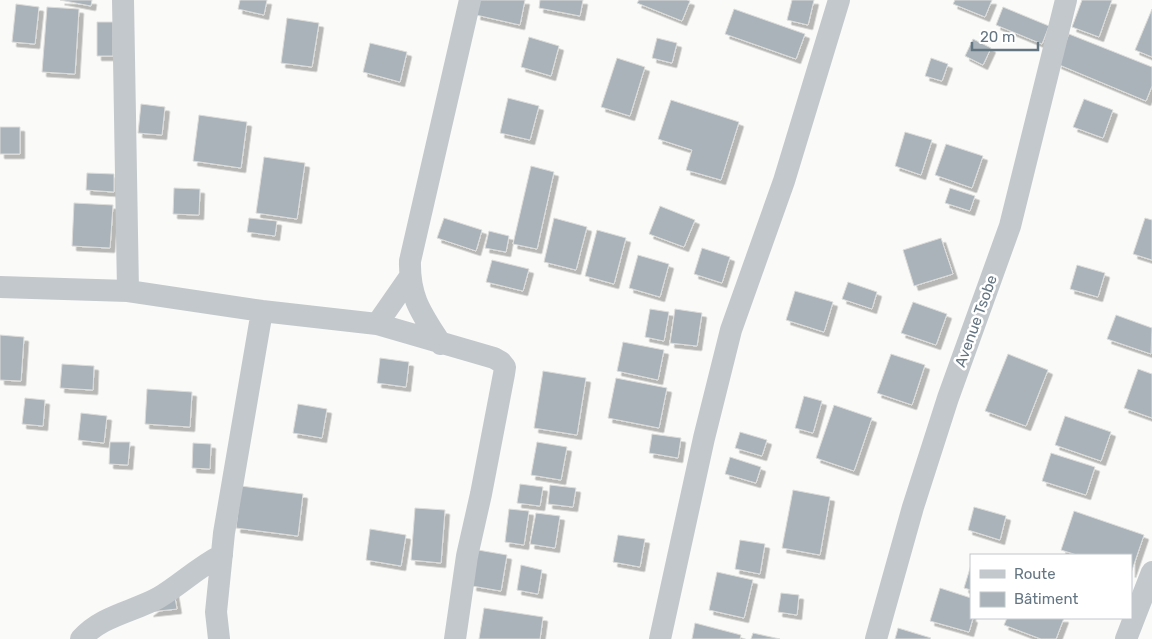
<svg xmlns="http://www.w3.org/2000/svg" width="1152" height="639" font-family="Rubik,sans-serif">
<style>
.building{fill:#aab3b9;stroke:#dcdcda;filter:url(#shadow)}
.lines{fill:none;stroke-linecap:round;stroke-linejoin:round}
.minor{stroke:#c3c8cc;stroke-width:22}
.labels{text-anchor:middle;stroke-width:5;stroke-linejoin:round;paint-order:stroke}
.street-label{font-size:15px;fill:#657683;stroke:#fff}
</style>
<defs>
<filter id="shadow"><feDropShadow dx="4.5" dy="4.5" stdDeviation="0" flood-color="#0004"/></filter>
</defs>
<rect width="100%" height="100%" fill="#fafaf8"/>
<path class="building" d="M 60,0 L 92,0 L 91,6 Z
M 240,0 L 267,0 L 264,15 L 238,9 Z
M 480,0 L 525,0 L 520,25 L 476,15 Z
M 540,0 L 583,0 L 580,16 L 539,8 Z
M 639,0 L 687,0 L 690,1 L 682,21 L 637,3 Z
M 792,0 L 814,0 L 808,25 L 787,20 Z
M 955,0 L 992,0 L 985,17 L 953,4 Z
M 1082,0 L 1112,0 L 1099,37 L 1072,27 Z
M 16,4 L 39,7 L 35,44 L 12,42 Z
M 47,7 L 79,9 L 75,74 L 42,72 Z
M 1003,7 L 1049,26 L 1042,44 L 996,25 Z
M 734,9 L 805,34 L 796,59 L 725,34 Z
M 1152,9 L 1152,57 L 1135,50 Z
M 287,18 L 319,23 L 312,67 L 281,63 Z
M 97,22 L 113,22 L 113,56 L 97,56 Z
M 1069,34 L 1152,67 L 1152,86 L 1146,101 L 1057,64 Z
M 529,37 L 559,46 L 551,76 L 521,67 Z
M 657,38 L 677,43 L 672,63 L 652,58 Z
M 973,39 L 991,48 L 983,65 L 965,56 Z
M 370,43 L 407,52 L 400,82 L 363,72 Z
M 617,58 L 645,67 L 630,116 L 601,107 Z
M 931,58 L 948,64 L 942,81 L 925,76 Z
M 508,98 L 539,106 L 530,140 L 500,133 Z
M 1084,99 L 1113,110 L 1103,138 L 1073,127 Z
M 671,100 L 739,122 L 721,180 L 686,170 L 692,150 L 658,139 Z
M 141,104 L 165,107 L 162,135 L 138,133 Z
M 199,115 L 247,122 L 241,168 L 193,161 Z
M 0,127 L 20,127 L 20,154 L 0,154 Z
M 905,132 L 932,140 L 921,175 L 895,166 Z
M 946,144 L 983,156 L 972,188 L 935,175 Z
M 264,157 L 305,163 L 297,219 L 256,213 Z
M 531,166 L 554,172 L 537,249 L 513,244 Z
M 87,173 L 114,174 L 114,192 L 86,190 Z
M 174,188 L 200,189 L 199,215 L 173,214 Z
M 950,188 L 975,196 L 970,211 L 945,203 Z
M 74,203 L 113,205 L 110,248 L 72,246 Z
M 660,206 L 695,220 L 684,247 L 649,234 Z
M 249,218 L 277,221 L 275,236 L 247,232 Z
M 444,218 L 482,230 L 476,251 L 437,238 Z
M 554,218 L 587,227 L 576,270 L 544,262 Z
M 1145,218 L 1152,220 L 1152,260 L 1133,254 Z
M 597,230 L 626,238 L 614,284 L 585,276 Z
M 489,231 L 509,236 L 506,252 L 485,248 Z
M 941,238 L 953,274 L 914,286 L 903,250 Z
M 702,248 L 730,257 L 722,283 L 694,274 Z
M 638,255 L 669,264 L 660,297 L 629,288 Z
M 492,260 L 529,269 L 523,291 L 486,282 Z
M 1077,265 L 1105,273 L 1098,297 L 1070,289 Z
M 848,282 L 877,292 L 872,309 L 842,299 Z
M 795,291 L 833,302 L 824,332 L 786,320 Z
M 913,302 L 947,314 L 936,345 L 901,333 Z
M 650,309 L 669,312 L 664,341 L 645,337 Z
M 675,309 L 702,313 L 697,346 L 670,343 Z
M 1116,315 L 1152,328 L 1151,354 L 1107,339 Z
M 0,335 L 24,337 L 21,381 L 0,380 Z
M 623,342 L 664,350 L 658,380 L 617,371 Z
M 891,354 L 925,365 L 912,405 L 877,393 Z
M 1008,354 L 1048,370 L 1026,426 L 985,411 Z
M 380,358 L 409,362 L 406,387 L 377,383 Z
M 62,364 L 94,366 L 93,390 L 60,388 Z
M 1138,369 L 1152,374 L 1152,418 L 1124,408 Z
M 543,371 L 586,378 L 577,435 L 534,428 Z
M 616,378 L 667,388 L 659,428 L 608,418 Z
M 147,389 L 192,392 L 190,427 L 145,424 Z
M 804,396 L 822,401 L 813,433 L 795,428 Z
M 25,398 L 45,400 L 43,426 L 22,424 Z
M 298,404 L 327,409 L 322,438 L 293,433 Z
M 834,405 L 872,418 L 854,471 L 816,458 Z
M 81,413 L 107,416 L 104,443 L 78,440 Z
M 1065,416 L 1111,432 L 1101,461 L 1055,445 Z
M 740,432 L 767,440 L 762,456 L 735,448 Z
M 652,434 L 681,438 L 678,458 L 649,453 Z
M 110,442 L 130,442 L 128,465 L 109,464 Z
M 537,442 L 567,447 L 561,480 L 531,475 Z
M 193,443 L 211,444 L 210,469 L 192,468 Z
M 1051,453 L 1095,467 L 1086,495 L 1042,481 Z
M 730,457 L 761,467 L 756,483 L 725,474 Z
M 520,484 L 543,487 L 540,506 L 517,503 Z
M 550,485 L 576,488 L 573,507 L 548,504 Z
M 241,486 L 303,494 L 298,536 L 236,528 Z
M 793,490 L 830,497 L 820,555 L 782,548 Z
M 974,507 L 1006,516 L 1000,540 L 968,530 Z
M 415,508 L 445,510 L 441,563 L 411,560 Z
M 509,509 L 529,511 L 524,545 L 505,542 Z
M 1074,511 L 1144,535 L 1131,573 L 1131,555 L 1077,555 L 1061,550 Z
M 536,513 L 560,516 L 555,548 L 530,544 Z
M 370,529 L 406,535 L 401,566 L 366,560 Z
M 618,535 L 645,539 L 640,567 L 613,562 Z
M 740,540 L 765,544 L 760,574 L 735,569 Z
M 478,550 L 507,555 L 501,591 L 472,586 Z
M 521,565 L 542,570 L 538,594 L 517,590 Z
M 971,565 L 971,590 L 964,588 Z
M 717,572 L 753,580 L 744,618 L 709,610 Z
M 940,588 L 971,598 L 971,618 L 973,618 L 969,632 L 930,621 Z
M 174,592 L 177,609 L 149,612 Z
M 781,593 L 799,595 L 797,615 L 778,612 Z
M 484,608 L 543,617 L 540,639 L 479,639 Z
M 1007,618 L 1064,618 L 1056,639 L 1041,639 L 1004,625 Z
M 695,623 L 741,635 L 740,639 L 692,639 Z
M 898,628 L 931,638 L 930,639 L 895,639 Z
M 753,633 L 780,639 L 751,639 Z"/>
<g class="lines">
<path class="minor" d="M 123,0 L 128,291
M 0,287 L 128,291 L 262,311 L 377,324 L 494,358 L 501,362 L 505,367 L 504,374 L 481,494 L 467,556 L 455,639
M 377,324 L 409,278
M 441,344 C 422,314 409,298 410,261 L 470,0
M 81,639 C 101,616 132,612 158,598 C 180,585 198,567 222,555
M 219,639 L 216,612 L 224,533 L 262,311
M 660,639 L 704,438 L 731,330 L 784,181 L 839,0
M 876,639 L 913,507 L 948,398 L 1010,226 L 1066,0
M 1126,639 L 1152,572"/>
</g>
<g class="labels">
<g class="street-label">
<text transform="translate(976 321) rotate(-70)" y="5">Avenue Tsobe</text>
</g>
</g>
<rect x="970" y="554" width="162" height="65" fill="#ffffff" stroke="#c1c8cd"/>
<rect x="980" y="570" width="25" height="8" fill="#c3c8cc" stroke="#c1c8cd"/>
<text x="1014" y="579" font-size="15" fill="#657683">Route</text>
<rect x="980" y="592" width="25" height="15" fill="#aab3b9" stroke="#c1c8cd"/>
<text x="1014" y="604" font-size="15" fill="#657683">Bâtiment</text>
<path d="M972 42v8h66v-8" fill="none" stroke="#657683" stroke-width="2.5"/>
<text x="980" y="42" font-size="15" fill="#657683" stroke="#ffffff" stroke-width="4" paint-order="stroke">20 m</text>
</svg>
